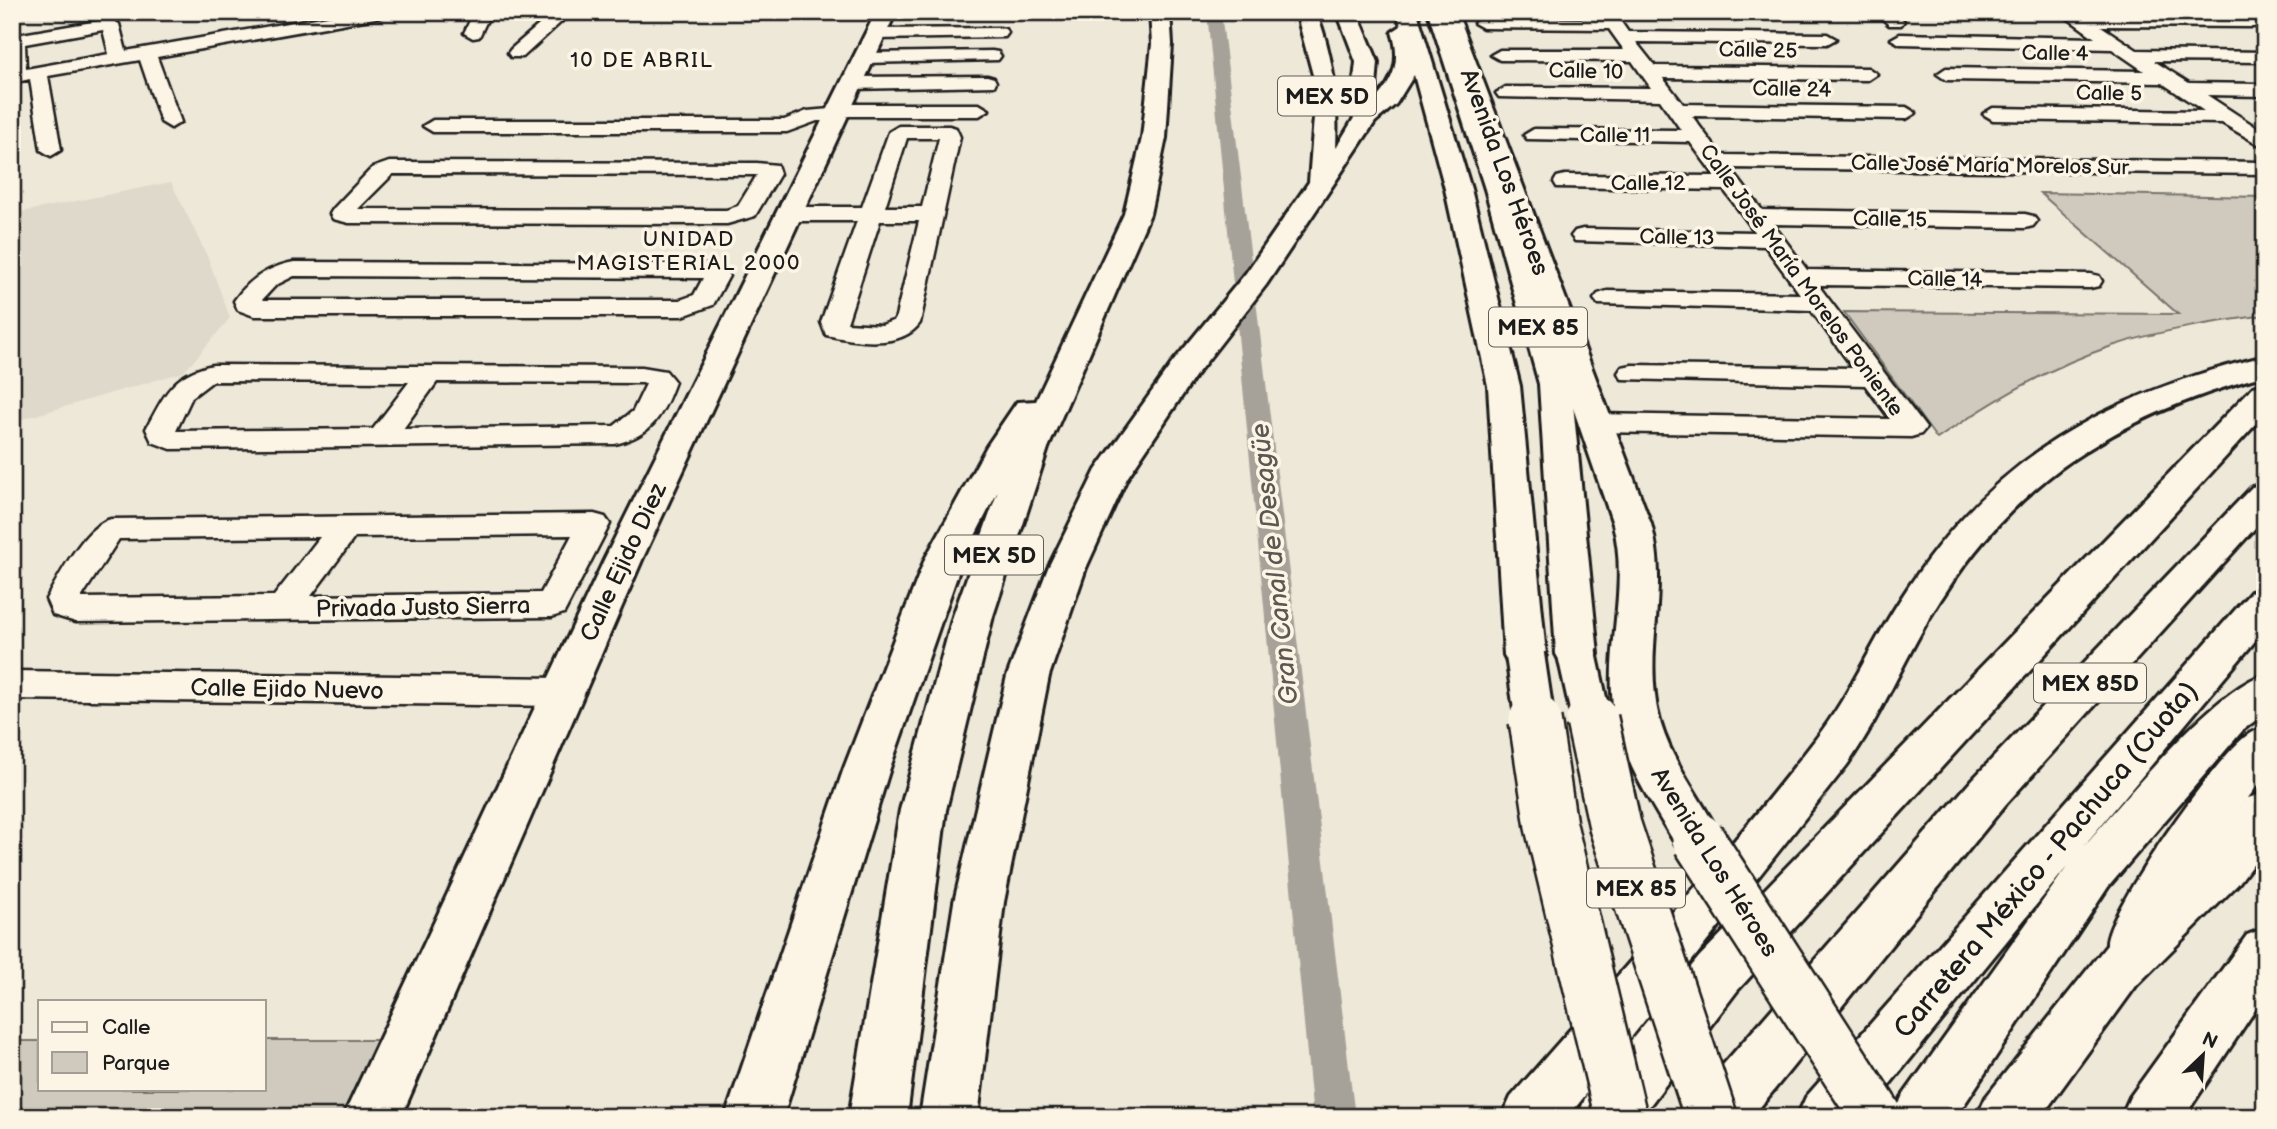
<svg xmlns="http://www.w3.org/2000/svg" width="2277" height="1129" font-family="'Balsamiq Sans',sans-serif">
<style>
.built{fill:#ded9cb}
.green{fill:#cfcabd;stroke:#76736c;stroke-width:2}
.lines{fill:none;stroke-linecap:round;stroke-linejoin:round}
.canal{fill:#a7a299;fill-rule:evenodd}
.minor-casing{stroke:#1c1c1c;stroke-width:5}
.major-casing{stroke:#1c1c1c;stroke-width:6}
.highway-casing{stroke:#1c1c1c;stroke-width:6}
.minor{fill:#fcf5e5;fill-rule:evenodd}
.major{fill:#fcf5e5;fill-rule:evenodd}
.highway{fill:#fcf5e5;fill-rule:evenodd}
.major-bridge-casing{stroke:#1c1c1c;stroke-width:56;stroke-linecap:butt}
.highway-bridge-far1-casing{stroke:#1c1c1c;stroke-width:44;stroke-linecap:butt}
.highway-bridge-casing{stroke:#1c1c1c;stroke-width:56;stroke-linecap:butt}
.major-bridge{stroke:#fcf5e5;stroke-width:51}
.highway-bridge-far1{stroke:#fcf5e5;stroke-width:38}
.highway-bridge{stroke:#fcf5e5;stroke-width:51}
.labels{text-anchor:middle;stroke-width:7;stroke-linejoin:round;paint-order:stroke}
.far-street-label{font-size:21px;fill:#1c1c1c;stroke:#fcf5e5}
.far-neighbourhood-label{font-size:21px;letter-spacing:2px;fill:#1c1c1c;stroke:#fcf5e5}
.shield{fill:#fcf5e5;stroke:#5f5d58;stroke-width:2}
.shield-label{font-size:23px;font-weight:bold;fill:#1c1c1c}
.street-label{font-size:24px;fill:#1c1c1c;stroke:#fcf5e5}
.water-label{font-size:26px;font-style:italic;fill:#5b5854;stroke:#fcf5e5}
.near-street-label{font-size:28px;fill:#1c1c1c;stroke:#fcf5e5}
</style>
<rect width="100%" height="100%" fill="#eee8d9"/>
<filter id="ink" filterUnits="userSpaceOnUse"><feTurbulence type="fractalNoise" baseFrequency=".0143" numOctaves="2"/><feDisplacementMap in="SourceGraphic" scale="14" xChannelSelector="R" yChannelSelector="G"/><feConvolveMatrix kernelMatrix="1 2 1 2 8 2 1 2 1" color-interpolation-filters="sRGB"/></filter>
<g filter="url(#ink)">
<path class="built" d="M 171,182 L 208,258 L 230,318 L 184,372 L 12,422 L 12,214 Z"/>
<path class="green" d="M 2040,193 L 2265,197 L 2265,315 C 2214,322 2161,330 2112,346 C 2050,366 1991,402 1937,439 L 1844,312 L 2178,314 Z
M 264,1040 L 401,1040 L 366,1117 L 12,1117 L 12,1041 L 40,1041 L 40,1089 L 264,1089 Z"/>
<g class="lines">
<path class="canal" d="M 1207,12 L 1221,12 L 1355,1117 L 1313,1117 Z"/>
<defs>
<path id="minor" d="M 351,12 L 389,12 L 381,17 L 157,57 L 181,122 L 171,128 L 161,122 L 140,60 L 48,76 L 61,150 L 51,156 L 41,150 L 30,79 L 12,83 L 12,36 L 16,35 L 110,19 L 119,24 L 126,51 ZM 103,30 L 109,54 L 26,69 L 25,44 Z
M 474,12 L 491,12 L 479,37 L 473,38 L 464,33 Z
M 554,12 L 572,12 L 523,57 L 511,57 L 508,53 L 511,49 Z
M 1597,12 L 1614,12 L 1628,32 L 1827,34 L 1836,39 L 1827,44 L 1636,42 L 1655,66 L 1868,68 L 1877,74 L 1868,80 L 1663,78 L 1683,104 L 1906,107 L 1916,113 L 1906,119 L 1692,116 L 1721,155 L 2265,162 L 2265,174 L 1730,168 L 1762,210 L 2025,214 L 2033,216 L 2037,221 L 2033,226 L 2025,228 L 1773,224 L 1807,270 L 2090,274 L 2099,276 L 2102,281 L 2099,286 L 2090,288 L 1818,285 L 1926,428 L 1921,434 L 1911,437 L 1594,432 L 1584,429 L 1579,423 L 1584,417 L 1594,414 L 1890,419 L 1865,385 L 1622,379 L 1618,373 L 1622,367 L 1632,365 L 1853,368 L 1811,310 L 1598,304 L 1594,299 L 1598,294 L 1607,291 L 1800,294 L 1765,246 L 1575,241 L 1571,236 L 1575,231 L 1583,229 L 1755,232 L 1724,190 L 1557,187 L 1554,182 L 1557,177 L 1565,175 L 1715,176 L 1690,142 L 1527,139 L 1524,135 L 1534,129 L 1681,130 L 1660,100 L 1499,97 L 1496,93 L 1506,87 L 1651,88 L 1632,61 L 1500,60 L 1491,55 L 1500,50 L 1624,50 L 1609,29 L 1483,28 L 1474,23 L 1483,18 L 1601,19 Z
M 1876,12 L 1895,12 L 1904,21 L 1901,25 L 1889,25 Z
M 2059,12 L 2079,12 L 2084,16 L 2259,18 L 2262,22 L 2259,26 L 2253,27 L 2101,26 L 2137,50 L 2265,52 L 2265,62 L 2154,61 L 2189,83 L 2265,84 L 2265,96 L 2207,95 L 2265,133 L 2265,148 L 2222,123 L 1993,120 L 1983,114 L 1993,108 L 2204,111 L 2162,83 L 1946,80 L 1937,74 L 1946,68 L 2144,71 L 2112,49 L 1900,44 L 1891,39 L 1900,34 L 2095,38 Z
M 999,28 L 1005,29 L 1008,33 L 1005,37 L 875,39 L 866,34 L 875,29 Z
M 992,51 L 998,52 L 1001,56 L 998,60 L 864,63 L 855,58 L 864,53 Z
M 987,76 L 994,78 L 996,82 L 994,86 L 852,89 L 843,83 L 852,77 Z
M 839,104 L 979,104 L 989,110 L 979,116 L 845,116 L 836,121 L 817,121 L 787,132 L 433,132 L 423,126 L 433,120 L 784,120 L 807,111 L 830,109 Z
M 899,126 L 949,126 L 956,128 L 960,137 L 920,323 C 901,350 853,341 826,335 L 821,322 L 857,221 L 789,221 L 778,214 L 789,207 L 862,207 L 889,132 ZM 907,138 L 939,138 L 922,207 L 885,207 ZM 880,221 L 919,221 L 895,320 L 882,325 L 847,323 Z
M 389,162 L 757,163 L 777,165 L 780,174 L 755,216 L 727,224 L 349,223 L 333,219 L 330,214 L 333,209 L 372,168 ZM 393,174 L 757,175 L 738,206 L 726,210 L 358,209 Z
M 294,262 L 702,264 L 722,267 L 729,276 L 713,305 L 683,316 L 254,316 L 238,310 L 234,301 C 249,279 268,267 294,262 ZM 294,276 L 702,278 L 703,278 L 694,295 L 680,300 L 262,300 L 276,285 Z
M 213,365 L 642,367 L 666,371 L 675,382 C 662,417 652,435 615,444 L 171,449 L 152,442 L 146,429 C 165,394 172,374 213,365 ZM 213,381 L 409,382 L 373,429 L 176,431 L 192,397 ZM 437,382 L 642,383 L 646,384 L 633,411 L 614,426 L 403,429 Z
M 594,514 L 605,517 L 610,524 L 564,613 L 552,617 L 76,622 L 53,615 L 46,599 C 60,575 84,526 111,519 ZM 572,535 L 541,593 L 311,596 L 355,537 ZM 320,537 L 274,596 L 81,598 L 119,539 Z
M 12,671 L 562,678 L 575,682 L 581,692 L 575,702 L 562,706 L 12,699 Z"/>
<path id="major" d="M 876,12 L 896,12 L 642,560 L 401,1117 L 343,1117 L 604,560 Z
M 1437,12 L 1457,12 L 1651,524 C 1668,584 1648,636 1655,695 C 1660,750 1698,791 1722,839 L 1715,853 L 1698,859 L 1681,853 C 1653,806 1614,750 1612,693 C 1609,636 1628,581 1613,524 Z
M 2265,928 L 2265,995 L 2184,1117 L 2121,1117 L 2130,1097 L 2247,935 Z"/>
<path id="highway" d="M 1150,12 L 1170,12 L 1172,44 L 1166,138 L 1150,214 L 1048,448 L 993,616 L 946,810 L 907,1117 L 849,1117 L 900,810 L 953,616 L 998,491 L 963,559 L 890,768 L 783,1117 L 725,1117 L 844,768 L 925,559 L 987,446 L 1017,402 L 1036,401 L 1124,214 L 1142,138 L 1152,44 Z
M 1296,12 L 1316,12 C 1334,56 1338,100 1336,148 L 1354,118 L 1352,98 L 1356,62 L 1337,12 L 1357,12 L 1378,62 L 1375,100 C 1395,79 1401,60 1392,32 L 1401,26 L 1397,12 L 1417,12 L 1471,189 L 1520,386 L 1546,655 L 1540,666 L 1525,670 L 1510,666 L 1504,655 L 1488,386 L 1445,189 L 1414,75 L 1396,104 L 1375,122 L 1266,285 L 1196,375 L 1127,478 L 1086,568 L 1049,676 L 1004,902 L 978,1117 L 920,1117 L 954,902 L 1007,676 L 1048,568 L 1096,470 L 1173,362 L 1246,273 L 1309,182 L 1314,117 L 1313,75 Z
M 1428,12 L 1448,12 L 1511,189 L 1571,384 L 1598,654 L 1592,665 L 1577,669 L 1562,665 L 1556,654 L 1539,384 L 1485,189 Z
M 2265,356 L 2265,375 C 2114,417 2012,480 1930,617 C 1901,666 1880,718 1847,765 L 1568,1117 L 1502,1117 L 1511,1097 C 1614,979 1720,864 1815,740 C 1849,697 1870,646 1900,600 C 1990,458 2105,395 2265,356 Z
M 2265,384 L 2265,414 L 1737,991 L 1641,1117 L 1578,1117 L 1586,1096 L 1699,957 L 2253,387 Z
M 2265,484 L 2265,517 L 2005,805 L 1752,1117 L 1686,1117 L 1695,1097 L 1973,779 L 2252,487 Z
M 2265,588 L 2265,629 L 2082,848 C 2123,803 2211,691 2265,674 L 2265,713 L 2243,730 L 2108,887 L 1956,1117 L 1893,1117 L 1902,1097 L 2067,867 L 1863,1117 L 1797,1117 L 1806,1097 L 2251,592 Z
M 2265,729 L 2265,776 L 2217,838 L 2248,798 L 2265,793 L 2265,848 L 2238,884 L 2136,986 L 2041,1117 L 1977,1117 L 1986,1097 L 2107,945 C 2105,913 2219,752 2249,734 C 2253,731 2260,730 2265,729 Z"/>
</defs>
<use href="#minor" class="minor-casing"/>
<use href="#major" class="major-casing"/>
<use href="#highway" class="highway-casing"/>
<use href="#minor" class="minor"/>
<use href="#major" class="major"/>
<use href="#highway" class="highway"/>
<defs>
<path id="major-bridge" d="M 1698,839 L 1877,1117"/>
<path id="highway-bridge-far1" d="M 1577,654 L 1592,722
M 1525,655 L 1535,722"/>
<path id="highway-bridge" d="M 1535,720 L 1551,826 L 1621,1117
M 1592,720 L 1615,826 L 1711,1117"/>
</defs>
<use href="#major-bridge" class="major-bridge-casing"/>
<use href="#highway-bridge-far1" class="highway-bridge-far1-casing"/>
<use href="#highway-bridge" class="highway-bridge-casing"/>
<use href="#major-bridge" class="major-bridge"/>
<use href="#highway-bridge-far1" class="highway-bridge-far1"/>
<use href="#highway-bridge" class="highway-bridge"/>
</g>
</g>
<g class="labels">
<g class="far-street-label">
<text transform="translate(1758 50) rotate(1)" y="7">Calle 25</text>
<text transform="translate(2055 53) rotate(1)" y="7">Calle 4</text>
<text transform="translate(1586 71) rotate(1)" y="7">Calle 10</text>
<text transform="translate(1792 89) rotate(1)" y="7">Calle 24</text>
<text transform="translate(2109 93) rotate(1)" y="7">Calle 5</text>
<text x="1615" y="142">Calle 11</text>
<text transform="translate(1990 165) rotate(1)" y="7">Calle José María Morelos Sur</text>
<text x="1648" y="190">Calle 12</text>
<text transform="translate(1890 219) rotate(1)" y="7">Calle 15</text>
<text transform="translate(1677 237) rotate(1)" y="7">Calle 13</text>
<text transform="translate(1945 279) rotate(1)" y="7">Calle 14</text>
<text transform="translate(1802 280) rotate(54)" y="7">Calle José María Morelos Poniente</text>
</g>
<g class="far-neighbourhood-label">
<text x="642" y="67">10 DE ABRIL</text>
<text x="689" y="246">UNIDAD<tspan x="689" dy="24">MAGISTERIAL 2000</tspan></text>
</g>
<g class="shield">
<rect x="1278" y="76.5" width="98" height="39" rx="5"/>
<rect x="1489" y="307.5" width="98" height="39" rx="5"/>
<rect x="945" y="535.5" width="98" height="39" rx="5"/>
<rect x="2034" y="663.5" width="112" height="39" rx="5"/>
<rect x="1587" y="868.5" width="98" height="39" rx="5"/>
</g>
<g class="shield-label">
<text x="1327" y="104">MEX 5D</text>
<text x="1538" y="335">MEX 85</text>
<text x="994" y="563">MEX 5D</text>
<text x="2090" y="691">MEX 85D</text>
<text x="1636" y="896">MEX 85</text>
</g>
<g class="street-label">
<text transform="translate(1505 172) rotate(70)" y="8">Avenida Los Héroes</text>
<text transform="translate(623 562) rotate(-65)" y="8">Calle Ejido Diez</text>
<text transform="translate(423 607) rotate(-1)" y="8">Privada Justo Sierra</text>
<text transform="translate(287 689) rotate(1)" y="8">Calle Ejido Nuevo</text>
<text transform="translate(1715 862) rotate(58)" y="8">Avenida Los Héroes</text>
</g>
<g class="water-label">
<text transform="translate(1274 564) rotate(-96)" y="9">Gran Canal de Desagüe</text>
</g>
<g class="near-street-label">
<text transform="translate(2045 859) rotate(-50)" y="10">Carretera México - Pachuca (Cuota)</text>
</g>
</g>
<rect width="2277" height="1129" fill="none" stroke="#fcf5e5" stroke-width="42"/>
<rect x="21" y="21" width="2235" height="1087" fill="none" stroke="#1c1c1c" stroke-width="2.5" filter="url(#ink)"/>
<rect x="38" y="1000" width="228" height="91" fill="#fcf5e5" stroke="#a29e95" stroke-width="2"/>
<rect x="52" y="1022" width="35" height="10" fill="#fcf5e5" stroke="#a29e95" stroke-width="2"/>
<text x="102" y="1034" font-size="21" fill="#1c1c1c">Calle</text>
<rect x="52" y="1052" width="35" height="21" fill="#cfcabd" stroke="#a29e95" stroke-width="2"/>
<text x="102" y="1070" font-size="21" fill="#1c1c1c">Parque</text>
<g transform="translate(2203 1055) rotate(25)" stroke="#fcf5e5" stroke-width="5" paint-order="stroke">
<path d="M0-5L12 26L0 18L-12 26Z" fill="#1c1c1c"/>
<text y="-10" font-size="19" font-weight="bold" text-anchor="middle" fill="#1c1c1c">N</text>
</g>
</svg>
